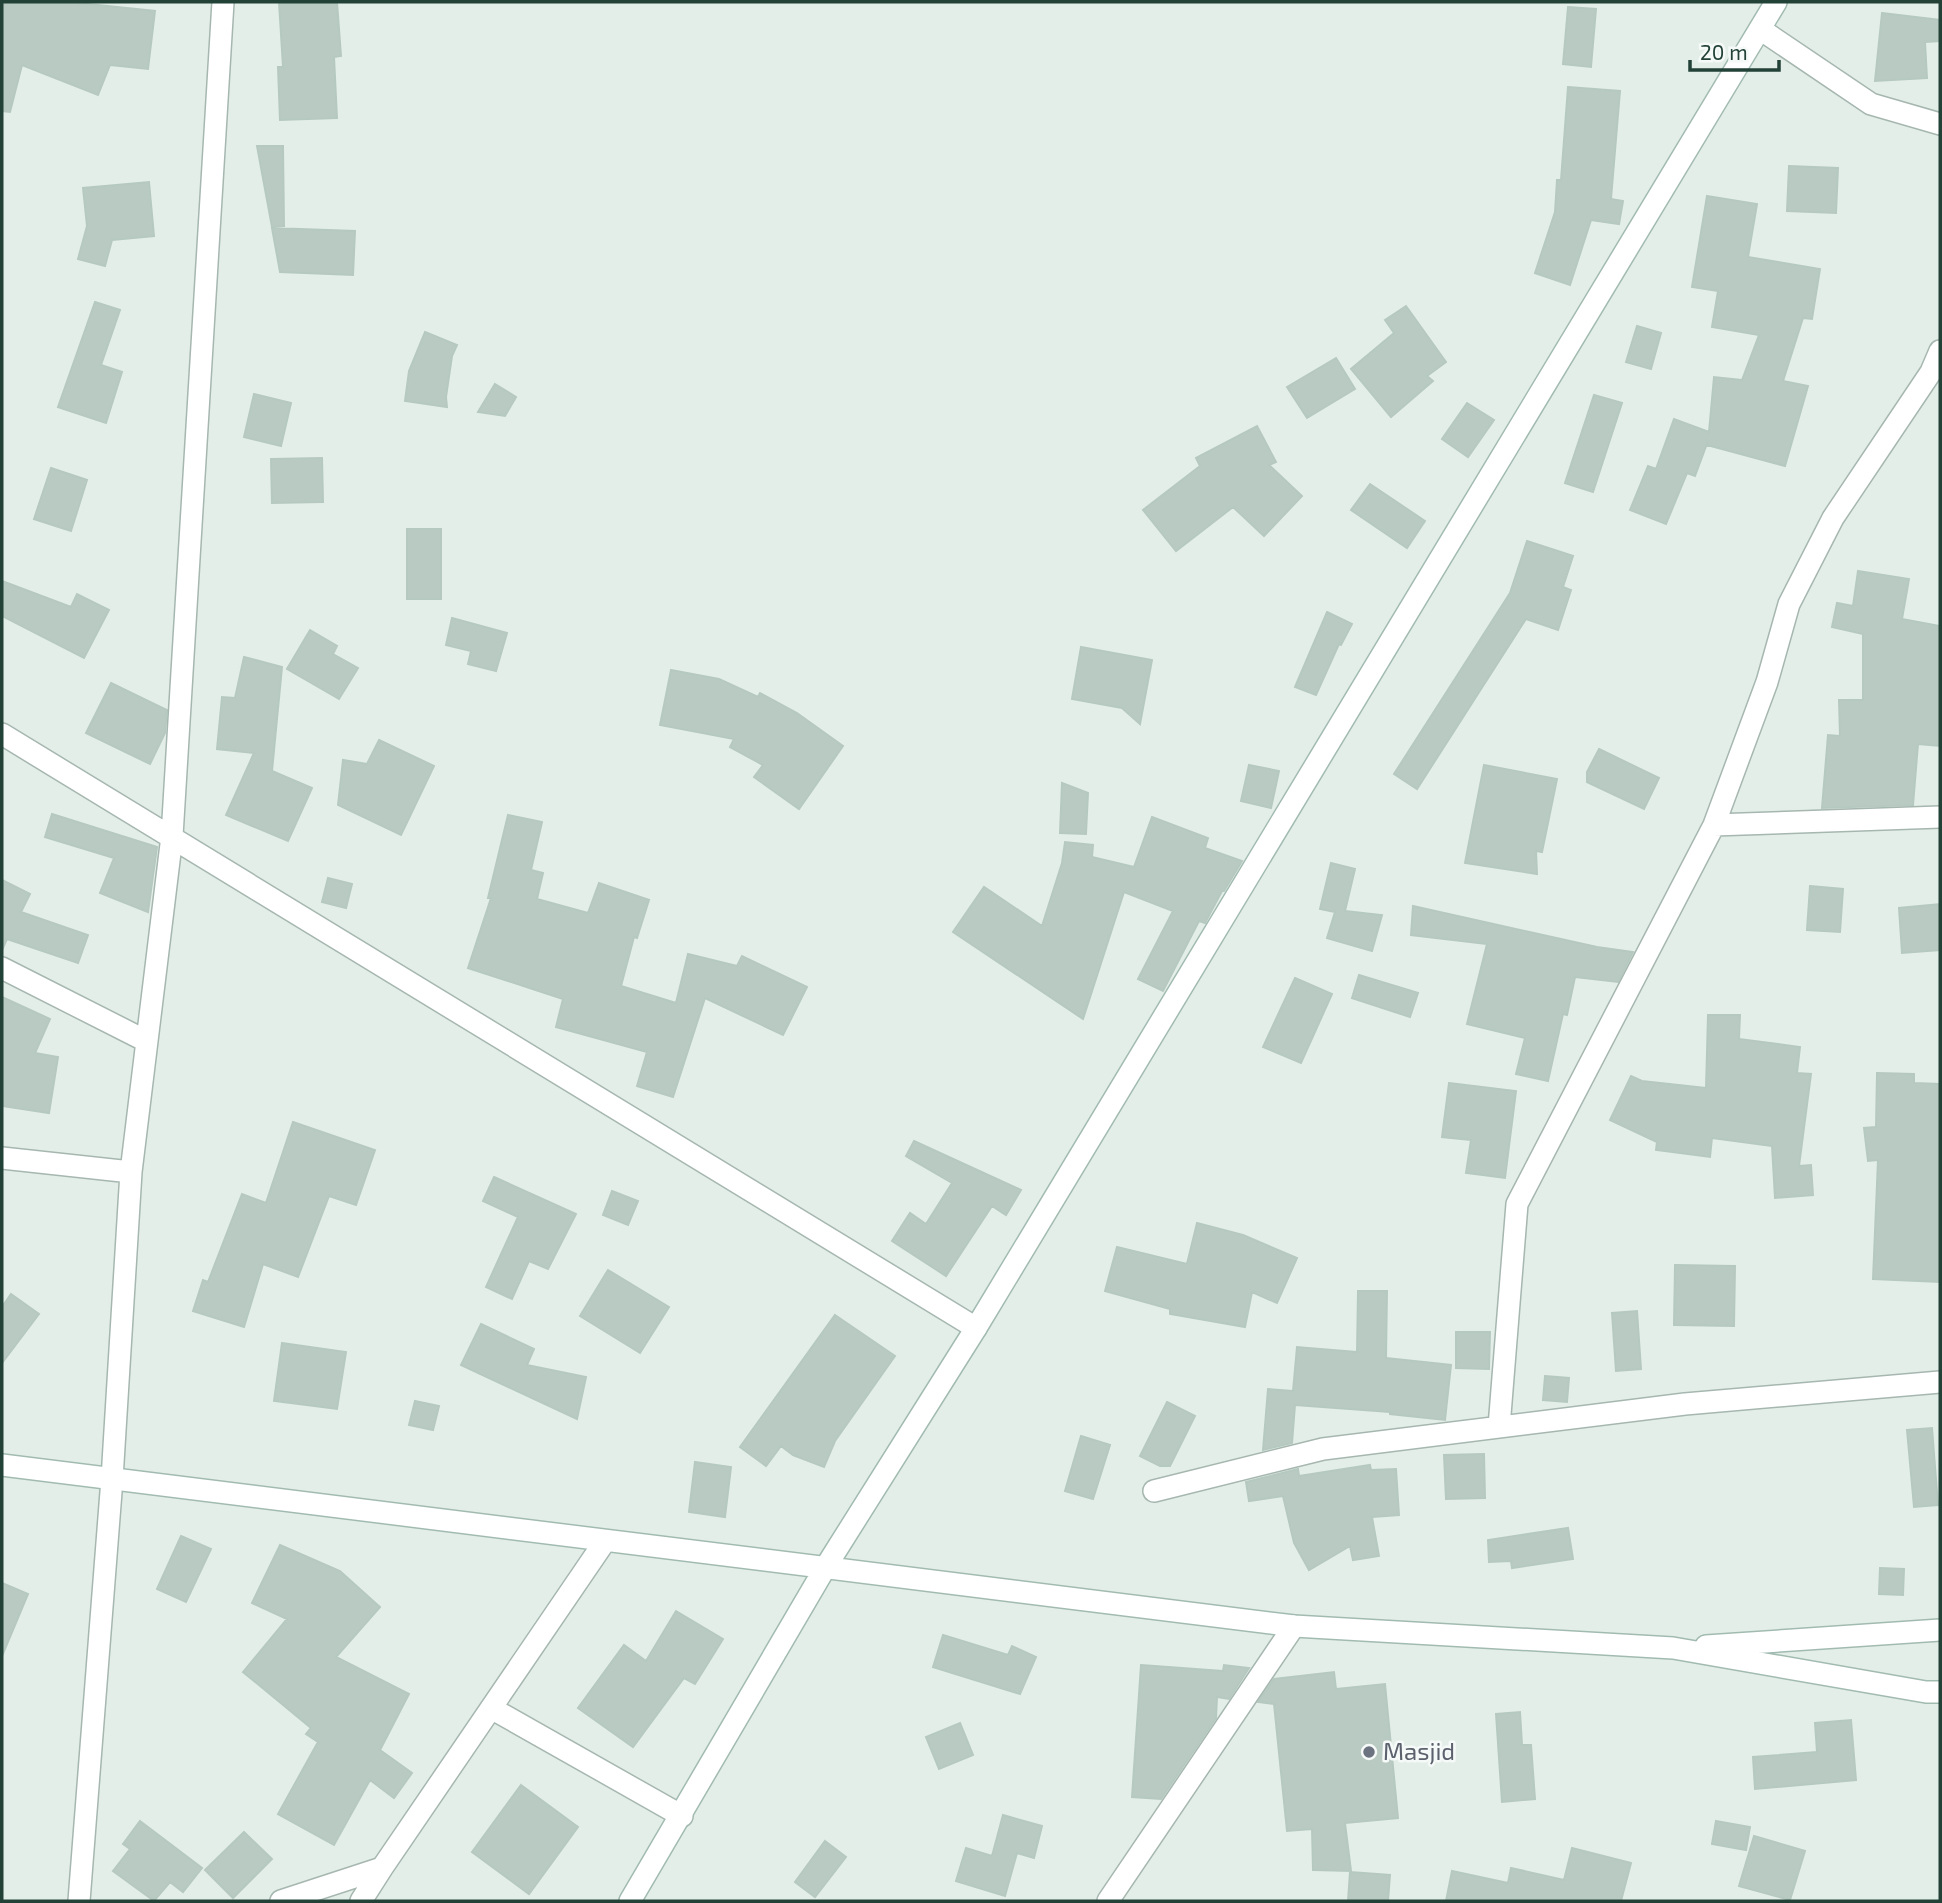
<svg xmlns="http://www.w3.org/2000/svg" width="1942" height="1903" font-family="'Exo 2',sans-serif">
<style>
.building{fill:#b9cac2;stroke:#b6c9c0;stroke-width:2}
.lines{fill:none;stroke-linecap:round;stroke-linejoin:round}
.street-casing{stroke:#a6b7b0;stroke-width:24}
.secondary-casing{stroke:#a2bbb1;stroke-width:24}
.street{stroke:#fff;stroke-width:21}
.secondary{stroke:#fff;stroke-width:21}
.worship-dot{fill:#6b7280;stroke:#f5faf8;stroke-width:2.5}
.labels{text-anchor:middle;stroke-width:5;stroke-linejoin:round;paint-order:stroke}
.worship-label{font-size:24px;fill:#5b616d;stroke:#f5faf8;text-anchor:start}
</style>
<rect width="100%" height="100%" fill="#e4eee9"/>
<path class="building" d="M 2,2 L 69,2 L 155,11 L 148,69 L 110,65 L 98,95 L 22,65 L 10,112 L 2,111 Z
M 279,2 L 337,2 L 341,56 L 334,57 L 337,118 L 280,120 L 278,67 L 283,67 Z
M 1568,7 L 1596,9 L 1591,67 L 1563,64 Z
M 1882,13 L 1940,20 L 1940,41 L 1925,42 L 1927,78 L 1875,81 Z
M 1568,87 L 1620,91 L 1611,199 L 1623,201 L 1619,224 L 1591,220 L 1570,285 L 1535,273 L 1555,212 L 1557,180 L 1561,180 Z
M 257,146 L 283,146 L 284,226 L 272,227 Z
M 1789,166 L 1838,168 L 1836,213 L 1787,211 Z
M 149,182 L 154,236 L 112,240 L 105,266 L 78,259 L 87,226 L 83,188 Z
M 1707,196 L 1757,204 L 1748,257 L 1820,269 L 1812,319 L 1803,318 L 1783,381 L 1808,386 L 1785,466 L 1707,445 L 1708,441 L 1695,476 L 1687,473 L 1666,524 L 1630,510 L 1648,466 L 1656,469 L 1674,419 L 1709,432 L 1714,377 L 1742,380 L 1759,335 L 1712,327 L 1718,291 L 1692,287 Z
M 272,228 L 355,231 L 353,275 L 280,272 Z
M 95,302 L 120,310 L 101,365 L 122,372 L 106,423 L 58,407 Z
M 1406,306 L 1446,362 L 1427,376 L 1433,381 L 1391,417 L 1351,369 L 1394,333 L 1385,320 Z
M 1637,326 L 1661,333 L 1651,369 L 1626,362 Z
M 425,332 L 457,345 L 452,356 L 446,397 L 447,407 L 405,401 L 409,371 Z
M 1336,358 L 1355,389 L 1307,418 L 1287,387 Z
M 495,384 L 516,397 L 505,416 L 478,412 Z
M 254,394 L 291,403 L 281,446 L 244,437 Z
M 1594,395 L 1622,403 L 1593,492 L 1565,483 Z
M 1467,403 L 1494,420 L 1468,457 L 1442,439 Z
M 1257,426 L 1276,462 L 1269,465 L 1302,496 L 1264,536 L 1233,507 L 1176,551 L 1143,510 L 1200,466 L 1196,458 Z
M 322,458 L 323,502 L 272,503 L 271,459 Z
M 51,468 L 87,480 L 71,531 L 34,519 Z
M 1370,484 L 1425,521 L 1407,548 L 1351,510 Z
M 407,529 L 441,529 L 441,599 L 407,599 Z
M 1527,541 L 1573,556 L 1563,587 L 1571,590 L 1558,630 L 1526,619 L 1417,789 L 1394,774 L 1510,593 Z
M 1858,571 L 1909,579 L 1902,619 L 1940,626 L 1940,746 L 1918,744 L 1913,805 L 1822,808 L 1828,735 L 1840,736 L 1839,700 L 1863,700 L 1863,634 L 1832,627 L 1837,603 L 1853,606 Z
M 2,581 L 71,607 L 77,594 L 109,610 L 84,658 L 2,616 Z
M 1327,612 L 1352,624 L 1341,645 L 1339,644 L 1316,695 L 1295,687 Z
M 452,618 L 507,633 L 496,671 L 468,664 L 471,651 L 446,645 Z
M 310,630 L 337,646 L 333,654 L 358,668 L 339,699 L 287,669 Z
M 1081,647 L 1152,660 L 1140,724 L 1122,708 L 1072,699 Z
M 244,657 L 282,667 L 272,771 L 312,788 L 288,841 L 226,815 L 254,753 L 217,749 L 222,697 L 235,698 Z
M 671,670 L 719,679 L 758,697 L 760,693 L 797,713 L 843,746 L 799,809 L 754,777 L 763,765 L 730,747 L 734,739 L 660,725 Z
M 111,683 L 167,710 L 165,733 L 150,764 L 86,733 Z
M 379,740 L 434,766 L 401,835 L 338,805 L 343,760 L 367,764 Z
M 1599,749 L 1659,778 L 1644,809 L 1587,782 L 1587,772 Z
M 1249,765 L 1279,771 L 1271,808 L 1241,801 Z
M 1484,765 L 1557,779 L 1542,852 L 1536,851 L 1537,874 L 1465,863 Z
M 1062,783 L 1088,793 L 1086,834 L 1060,833 Z
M 52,814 L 157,847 L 148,912 L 100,893 L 114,858 L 45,837 Z
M 508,815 L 542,822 L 531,870 L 543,873 L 537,899 L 588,913 L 599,883 L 649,900 L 637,938 L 634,937 L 621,986 L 676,1003 L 688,954 L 737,966 L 742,956 L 807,987 L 783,1035 L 705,998 L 673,1097 L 637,1086 L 647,1052 L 556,1027 L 563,999 L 468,968 L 491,898 L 488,898 Z
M 1152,817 L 1208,838 L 1205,848 L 1242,861 L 1224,891 L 1222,891 L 1205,923 L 1199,921 L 1163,991 L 1138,979 L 1173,911 L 1124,892 L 1083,1019 L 953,932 L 984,887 L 1042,926 L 1062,863 L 1065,842 L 1093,845 L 1092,857 L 1134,867 Z
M 1331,863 L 1355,869 L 1345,911 L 1382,915 L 1372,951 L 1327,938 L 1335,912 L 1320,909 Z
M 328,878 L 352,884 L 346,908 L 322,902 Z
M 2,880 L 30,894 L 21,912 L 88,935 L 78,963 L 7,939 L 2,950 Z
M 1810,886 L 1843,889 L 1840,932 L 1807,930 Z
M 1940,904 L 1940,950 L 1902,953 L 1899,908 Z
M 1413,906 L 1597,947 L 1633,952 L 1618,982 L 1575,977 L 1567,1015 L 1563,1014 L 1548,1081 L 1516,1074 L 1525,1038 L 1467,1024 L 1487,944 L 1411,935 Z
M 1359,975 L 1418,993 L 1410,1017 L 1352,998 Z
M 1295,978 L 1332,994 L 1301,1063 L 1263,1047 Z
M 2,997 L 50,1019 L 35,1053 L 58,1057 L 49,1113 L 2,1106 Z
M 1708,1015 L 1740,1015 L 1739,1039 L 1800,1047 L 1797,1073 L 1811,1074 L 1799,1166 L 1811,1165 L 1813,1195 L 1775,1198 L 1772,1146 L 1712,1138 L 1710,1157 L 1656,1150 L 1657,1142 L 1610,1120 L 1631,1076 L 1642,1081 L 1706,1088 Z
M 1877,1073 L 1914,1074 L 1914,1083 L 1940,1084 L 1940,1282 L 1873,1279 L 1878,1160 L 1868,1161 L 1864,1128 L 1876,1127 Z
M 1449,1083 L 1516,1091 L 1505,1178 L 1466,1173 L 1471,1140 L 1442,1137 Z
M 293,1122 L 375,1150 L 356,1205 L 329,1196 L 298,1277 L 263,1264 L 244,1327 L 193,1311 L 203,1280 L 208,1282 L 242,1194 L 266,1203 Z
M 914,1141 L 1021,1190 L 1006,1215 L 992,1206 L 946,1276 L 892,1241 L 910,1213 L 926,1224 L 952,1183 L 906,1156 Z
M 494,1177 L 576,1214 L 548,1269 L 529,1261 L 512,1299 L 486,1287 L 518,1217 L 483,1201 Z
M 612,1191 L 638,1201 L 628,1225 L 603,1215 Z
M 1197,1223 L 1243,1235 L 1297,1258 L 1277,1303 L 1252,1292 L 1245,1327 L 1170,1314 L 1170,1309 L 1105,1291 L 1117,1247 L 1187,1264 Z
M 1675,1265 L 1735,1266 L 1734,1326 L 1674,1325 Z
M 608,1270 L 669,1307 L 640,1353 L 580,1316 Z
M 1358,1291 L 1387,1291 L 1386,1358 L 1451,1365 L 1445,1420 L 1390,1414 L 1390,1412 L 1295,1405 L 1292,1443 L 1263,1450 L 1268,1389 L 1293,1391 L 1297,1347 L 1357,1352 Z
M 11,1294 L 39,1314 L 2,1363 L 2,1307 Z
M 1637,1311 L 1641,1369 L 1616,1371 L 1612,1313 Z
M 835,1315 L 895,1356 L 835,1441 L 824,1467 L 793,1455 L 781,1446 L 766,1466 L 740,1447 Z
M 481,1324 L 534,1349 L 527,1365 L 586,1377 L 577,1419 L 461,1365 Z
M 1456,1332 L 1490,1332 L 1489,1369 L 1456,1368 Z
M 282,1343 L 346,1352 L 337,1409 L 274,1401 Z
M 1545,1376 L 1569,1378 L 1567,1402 L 1543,1400 Z
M 415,1401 L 439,1406 L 433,1430 L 409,1425 Z
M 1167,1402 L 1195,1416 L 1170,1466 L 1160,1466 L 1140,1456 Z
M 1932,1428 L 1938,1505 L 1914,1507 L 1907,1430 Z
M 1081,1436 L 1110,1445 L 1093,1499 L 1065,1491 Z
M 1484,1454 L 1485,1498 L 1446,1499 L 1444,1455 Z
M 695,1462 L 731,1467 L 725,1517 L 689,1512 Z
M 1370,1465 L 1371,1470 L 1396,1469 L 1399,1515 L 1372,1517 L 1379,1556 L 1353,1560 L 1350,1546 L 1309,1570 L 1294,1543 L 1283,1496 L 1249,1501 L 1246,1482 L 1298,1469 L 1299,1476 Z
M 1568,1528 L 1573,1559 L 1512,1568 L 1511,1561 L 1489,1562 L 1488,1540 Z
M 181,1536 L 211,1549 L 186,1602 L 157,1589 Z
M 280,1545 L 340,1571 L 380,1607 L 336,1657 L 409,1694 L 380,1750 L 412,1773 L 394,1798 L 370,1780 L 334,1845 L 278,1814 L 318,1742 L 306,1734 L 311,1728 L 243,1672 L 287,1619 L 252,1603 Z
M 1880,1568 L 1904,1569 L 1903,1595 L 1879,1594 Z
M 2,1583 L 28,1594 L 2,1656 Z
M 676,1611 L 723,1639 L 695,1684 L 684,1678 L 633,1747 L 578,1708 L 624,1645 L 646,1661 Z
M 943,1635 L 1008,1655 L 1012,1646 L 1036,1657 L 1020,1694 L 933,1667 Z
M 1141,1665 L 1223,1671 L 1224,1665 L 1249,1668 L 1229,1699 L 1217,1697 L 1216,1718 L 1161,1799 L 1132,1797 Z
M 1334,1672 L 1336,1689 L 1385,1684 L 1398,1818 L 1345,1823 L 1351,1871 L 1313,1870 L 1312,1829 L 1287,1831 L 1274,1704 L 1258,1702 L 1274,1679 Z
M 1520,1712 L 1522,1745 L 1531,1745 L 1535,1799 L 1502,1802 L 1496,1714 Z
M 1851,1720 L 1856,1780 L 1755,1789 L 1753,1757 L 1817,1752 L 1815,1723 Z
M 960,1723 L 973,1755 L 939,1769 L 926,1737 Z
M 521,1785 L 578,1827 L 529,1894 L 472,1852 Z
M 1003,1815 L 1042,1826 L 1034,1858 L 1017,1853 L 1005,1896 L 956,1881 L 966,1848 L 992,1856 Z
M 140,1821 L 202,1868 L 183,1892 L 170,1882 L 154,1901 L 113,1871 L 130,1849 L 123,1844 Z
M 1716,1821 L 1750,1827 L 1746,1850 L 1712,1844 Z
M 244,1832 L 272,1859 L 233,1898 L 205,1870 Z
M 1754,1836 L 1805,1851 L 1790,1900 L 1739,1886 Z
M 825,1841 L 846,1857 L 815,1897 L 795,1882 Z
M 1572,1848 L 1631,1863 L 1621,1901 L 1446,1901 L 1452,1871 L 1508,1883 L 1511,1868 L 1564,1880 Z
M 1350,1872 L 1390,1875 L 1388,1901 L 1348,1901 Z"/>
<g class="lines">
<defs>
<path id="street" d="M 1760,29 L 1871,104 L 1940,124
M 2,734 L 976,1328
M 1714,825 L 1940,817
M 2,968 L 146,1041
M 2,1158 L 131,1172
M 1499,1427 L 1517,1204 L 1714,825 L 1767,682 L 1789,604 L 1833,518 L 1931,372 L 1940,351
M 1154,1491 L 1323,1449 L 1685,1404 L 1940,1382
M 491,1708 L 682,1816
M 79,1901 L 112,1479 L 131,1172 L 172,836 L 223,2
M 281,1901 L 382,1868
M 361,1901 L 382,1868 L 605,1541
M 1108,1901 L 1294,1626"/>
<path id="secondary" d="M 2,1465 L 1294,1626 L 1673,1648 L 1926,1692 L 1940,1692
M 1706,1646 L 1940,1630
M 630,1901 L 825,1568 L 976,1328 L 1776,2"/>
</defs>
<use href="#street" class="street-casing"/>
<use href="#secondary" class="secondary-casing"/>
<use href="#street" class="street"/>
<use href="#secondary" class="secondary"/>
</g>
<circle class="worship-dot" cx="1369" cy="1752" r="7"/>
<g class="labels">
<g class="worship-label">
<text x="1383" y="1760">Masjid</text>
</g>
</g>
<rect width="1942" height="1903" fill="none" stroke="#224237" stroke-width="7"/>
<path d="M1690 60v10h89v-10" fill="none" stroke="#224237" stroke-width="3.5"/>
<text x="1700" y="60" font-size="21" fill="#224237" stroke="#f5faf8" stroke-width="5" paint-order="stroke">20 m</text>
</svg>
